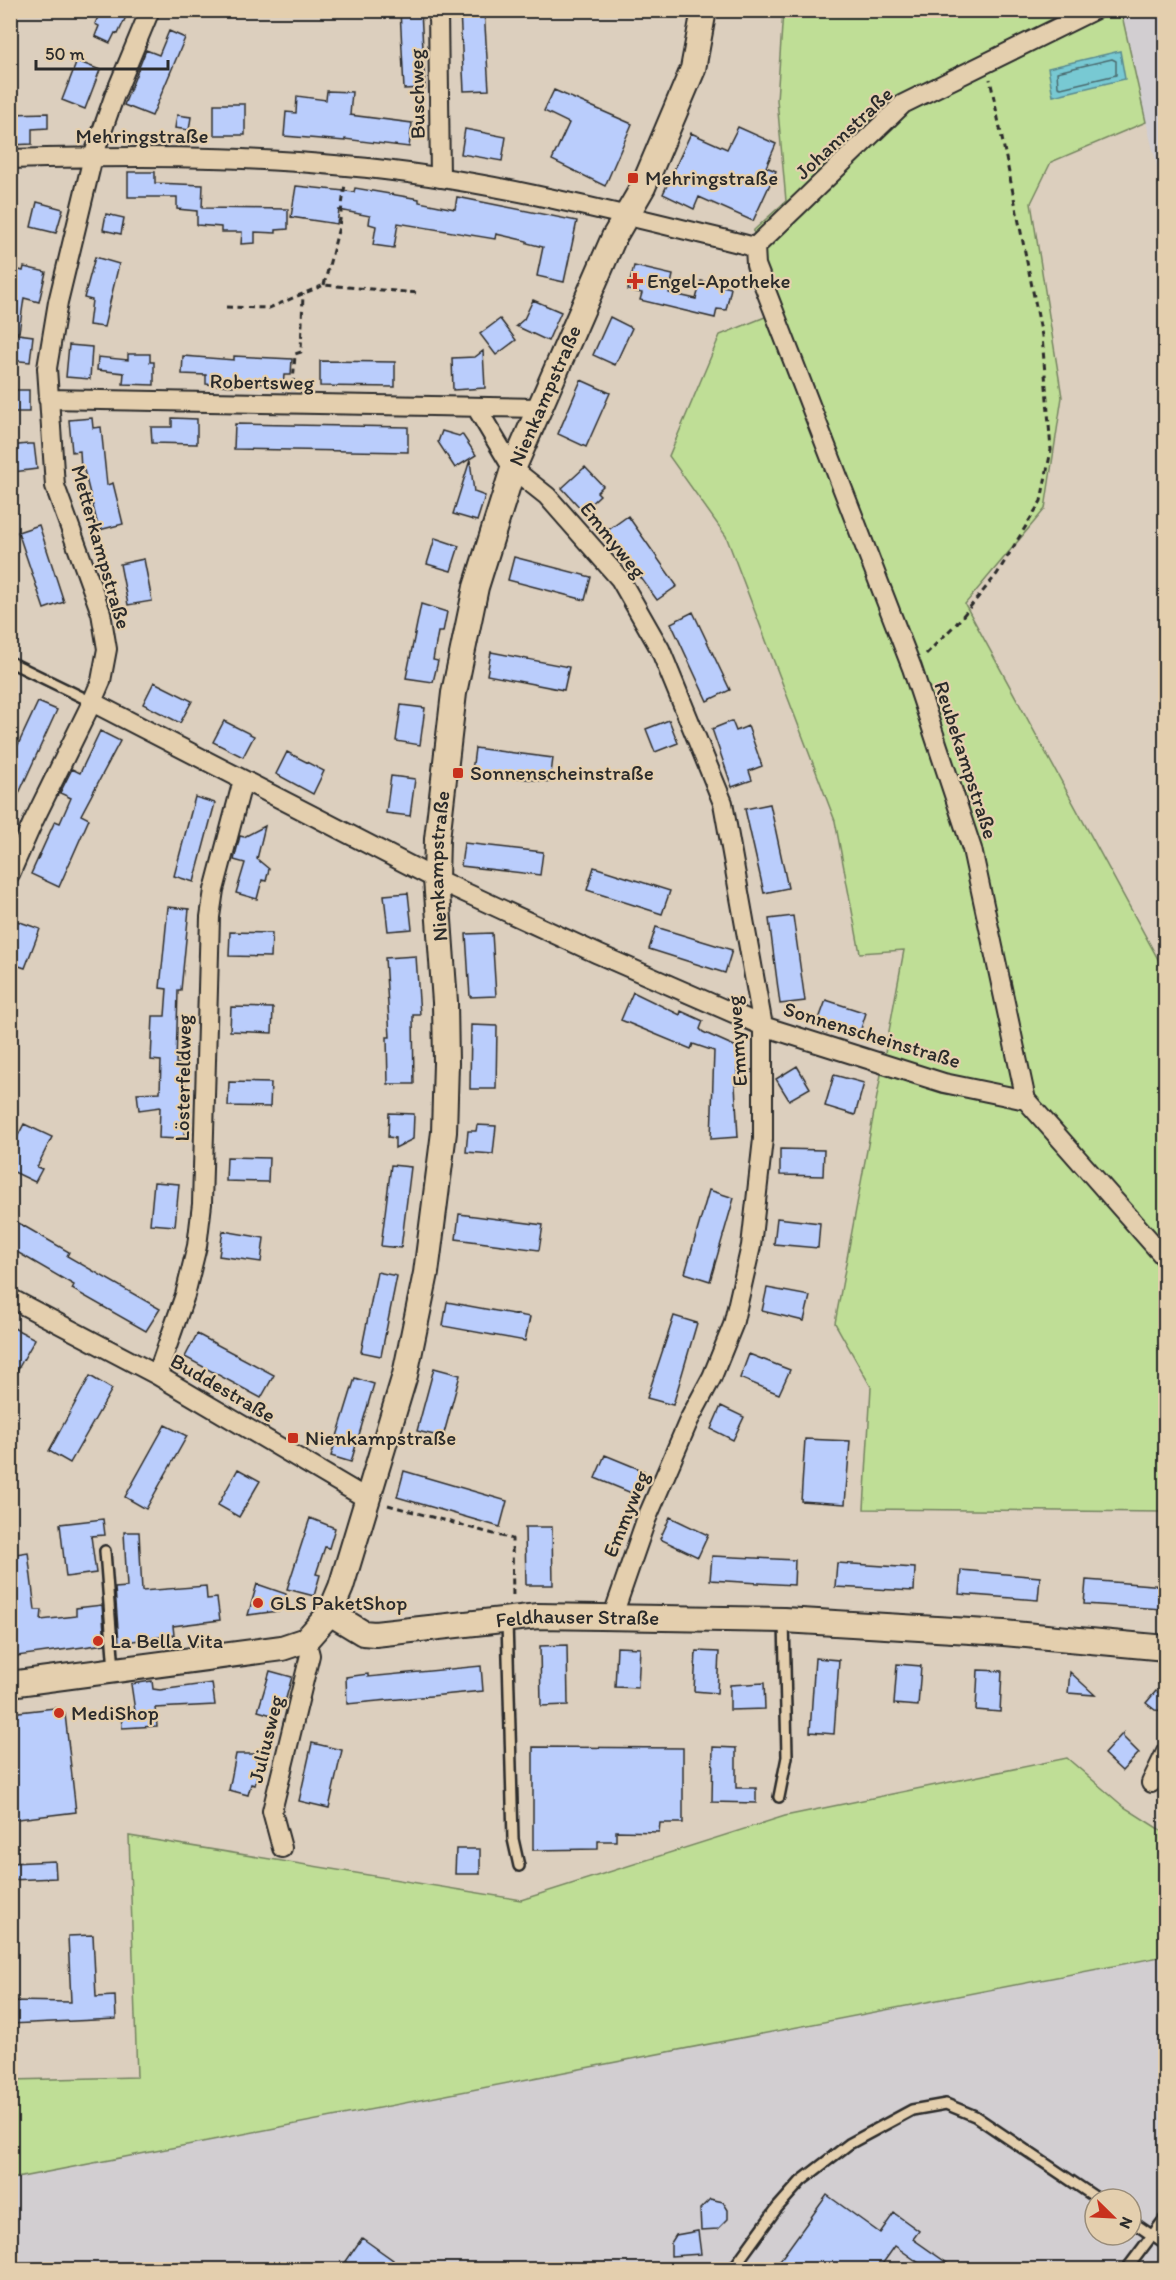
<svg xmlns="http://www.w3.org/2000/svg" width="1176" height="2280" font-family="Itim,sans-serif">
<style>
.built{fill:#d2ced1;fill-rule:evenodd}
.green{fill:#bfde96;stroke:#758460;stroke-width:1.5}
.water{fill:#78c9d3;stroke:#598a90;stroke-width:1.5}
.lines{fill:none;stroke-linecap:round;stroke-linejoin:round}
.shore{stroke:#4a6a6e;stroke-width:1.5}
.building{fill:#bacdfc;stroke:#2b2b2b;stroke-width:1.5}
.lane-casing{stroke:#2b2b2b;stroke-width:14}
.street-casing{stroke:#2b2b2b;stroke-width:22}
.secondary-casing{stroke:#2b2b2b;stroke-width:28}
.path{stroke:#2b2b2b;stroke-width:3;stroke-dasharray:6 4.5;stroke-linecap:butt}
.lane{stroke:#e4cfae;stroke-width:9}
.street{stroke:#e4cfae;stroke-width:18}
.secondary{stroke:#e4cfae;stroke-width:24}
.poi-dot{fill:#c8321e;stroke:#e4cfae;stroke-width:2}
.labels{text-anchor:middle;stroke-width:4.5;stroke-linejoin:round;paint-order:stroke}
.street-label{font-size:21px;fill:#2b2b2b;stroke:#e4cfae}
.poi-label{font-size:21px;fill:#2b2b2b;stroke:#e4cfae;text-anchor:start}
</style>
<rect width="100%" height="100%" fill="#dccfbe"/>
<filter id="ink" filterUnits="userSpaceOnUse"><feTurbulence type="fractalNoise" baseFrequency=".0167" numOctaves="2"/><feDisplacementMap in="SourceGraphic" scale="12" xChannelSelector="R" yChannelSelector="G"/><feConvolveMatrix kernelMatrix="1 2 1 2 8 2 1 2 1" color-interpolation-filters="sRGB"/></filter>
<g filter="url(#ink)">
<path class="built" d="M 1121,11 L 1165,11 L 1165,198 L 1146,122 Z
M 1165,1956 L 1165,2269 L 11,2269 L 10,2179 ZM 1095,2199 L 1131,2199 L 1131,2235 L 1095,2235 Z"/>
<path class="green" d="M 783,11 L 1121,11 L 1146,122 L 1051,162 L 1031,203 L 1062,397 L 1045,509 L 965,604 L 1165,972 L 1165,1512 L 864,1509 L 871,1387 L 835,1323 L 904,950 L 860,953 L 835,821 L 726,536 L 669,456 L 720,335 L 770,315 L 750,267 L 754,230 L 786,201 L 777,100 Z
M 1067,1758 L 1124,1807 L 1165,1833 L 1165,1956 L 11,2179 L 11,2080 L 137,2077 L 129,1836 L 521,1900 L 785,1816 Z"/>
<path class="water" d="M 1120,51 L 1125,79 L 1053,96 L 1048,68 Z"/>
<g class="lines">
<path class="shore" d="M 1112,59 L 1116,61 L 1116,75 L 1061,88 L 1058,87 L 1057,72 Z"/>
</g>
<path class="building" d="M 101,10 L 129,10 L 118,34 L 115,33 L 110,43 L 95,36 L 99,26 L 95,24 Z
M 400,10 L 421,10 L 425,88 L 404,89 Z
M 460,10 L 484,10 L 489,90 L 464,91 Z
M 169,31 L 185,38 L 152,116 L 124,105 L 146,50 L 159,55 Z
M 77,61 L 100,70 L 85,109 L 62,100 Z
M 554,90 L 632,124 L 605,186 L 552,160 L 569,123 L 544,111 Z
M 327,91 L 352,92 L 350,115 L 412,123 L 409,147 L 345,139 L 345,141 L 284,136 L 286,112 L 296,113 L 297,96 L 326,100 Z
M 214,104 L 245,104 L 245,135 L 214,135 Z
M 48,113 L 48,128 L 32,129 L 32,144 L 10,145 L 10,114 Z
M 177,115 L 191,117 L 189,130 L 175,128 Z
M 738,127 L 776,144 L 766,167 L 776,171 L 753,221 L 699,197 L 694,209 L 663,194 L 691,133 L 727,149 Z
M 465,129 L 506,137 L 502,161 L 461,154 Z
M 128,172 L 155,172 L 155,183 L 203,185 L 202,208 L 288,209 L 288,229 L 276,230 L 276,233 L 255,232 L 255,243 L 241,244 L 242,232 L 221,232 L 221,227 L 197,225 L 197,211 L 177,209 L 177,197 L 128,197 Z
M 296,186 L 354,192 L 355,188 L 419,199 L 419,202 L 455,209 L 457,197 L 577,221 L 564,282 L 537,276 L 543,247 L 527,243 L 527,241 L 496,234 L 495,239 L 398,223 L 394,248 L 373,245 L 376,226 L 369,224 L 370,216 L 339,210 L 337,224 L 291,217 Z
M 37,202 L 63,209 L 56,233 L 31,227 Z
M 106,214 L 124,218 L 121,234 L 103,230 Z
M 95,257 L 119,264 L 104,327 L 89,325 L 92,300 L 84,298 Z
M 634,266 L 673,275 L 669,293 L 696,299 L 701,281 L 731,288 L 726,310 L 717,309 L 715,318 L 640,300 L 642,293 L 628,290 Z
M 24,267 L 46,272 L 39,302 L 24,298 L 19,332 L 10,332 L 10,279 L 15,269 L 23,271 Z
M 533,300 L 561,312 L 548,341 L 516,326 L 524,319 Z
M 610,317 L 632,328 L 615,365 L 593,355 Z
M 500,319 L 516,340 L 496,355 L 480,334 Z
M 10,333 L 33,336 L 30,362 L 10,360 Z
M 69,345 L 92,347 L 90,379 L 66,377 Z
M 483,351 L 485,388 L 453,390 L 452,358 L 475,357 Z
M 128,354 L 150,354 L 150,362 L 154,362 L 154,385 L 123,384 L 124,373 L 97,370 L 98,357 L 128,360 Z
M 183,356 L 234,360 L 234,356 L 292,359 L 291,375 L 284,375 L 283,385 L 233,382 L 233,386 L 206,384 L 206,375 L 182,374 Z
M 320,361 L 395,362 L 395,387 L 320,386 Z
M 581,380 L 610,393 L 586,447 L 558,434 Z
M 10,390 L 29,390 L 29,412 L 10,412 Z
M 92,418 L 93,428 L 101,427 L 107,485 L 113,483 L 123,524 L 99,530 L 84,470 L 81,470 L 80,451 L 72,452 L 69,420 Z
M 172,418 L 197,419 L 197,444 L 152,443 L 151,427 L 172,427 Z
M 235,424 L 408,427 L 408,452 L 234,449 Z
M 442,431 L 459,436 L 462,434 L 476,455 L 455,468 L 438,442 Z
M 28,444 L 34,444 L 37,469 L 13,472 L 10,446 Z
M 470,460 L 474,492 L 485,496 L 477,521 L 453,514 Z
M 585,467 L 603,486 L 597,492 L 600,495 L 583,511 L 562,488 Z
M 628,516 L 677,586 L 657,600 L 607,531 Z
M 39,525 L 64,602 L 44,609 L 18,532 Z
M 435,538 L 459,546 L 451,571 L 427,564 Z
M 514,557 L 591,577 L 585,600 L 508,580 Z
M 144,559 L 152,601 L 128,605 L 120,564 Z
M 421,604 L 447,612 L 443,632 L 438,632 L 433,660 L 438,661 L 433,682 L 406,678 Z
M 693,612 L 730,690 L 707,701 L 671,623 Z
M 491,652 L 569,667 L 564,690 L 487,675 Z
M 154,682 L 192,701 L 180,723 L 143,704 Z
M 38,702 L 57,710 L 10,813 L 10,762 Z
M 401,705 L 425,708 L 420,745 L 396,741 Z
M 669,720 L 678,743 L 655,752 L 646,729 Z
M 224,721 L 254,736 L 243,757 L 213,742 Z
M 732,721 L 736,731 L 748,726 L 762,766 L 749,771 L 752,780 L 732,787 L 712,729 Z
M 100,731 L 120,741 L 81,815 L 89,819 L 59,887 L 31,874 L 55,821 L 60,823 L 71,798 L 60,793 L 72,769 L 80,773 Z
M 475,748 L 553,758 L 550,782 L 472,772 Z
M 287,752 L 324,771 L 313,794 L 276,774 Z
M 391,776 L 415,779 L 410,816 L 386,813 Z
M 195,797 L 215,803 L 194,882 L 174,876 Z
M 770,804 L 788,888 L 764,893 L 745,809 Z
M 265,826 L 257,859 L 269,869 L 266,881 L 262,880 L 257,899 L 236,893 L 245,863 L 234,860 L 240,836 L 244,837 Z
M 464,843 L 543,852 L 540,875 L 461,866 Z
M 594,867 L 670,891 L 662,914 L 587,890 Z
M 408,893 L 412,929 L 388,931 L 384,895 Z
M 168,907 L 189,909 L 181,990 L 178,990 L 176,1064 L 186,1064 L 184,1139 L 180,1139 L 159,1138 L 160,1107 L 139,1110 L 137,1093 L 160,1092 L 161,1061 L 151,1060 L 153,1016 L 165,1016 L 167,989 L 160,988 Z
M 793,916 L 805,1001 L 780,1004 L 769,919 Z
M 17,921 L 40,929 L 25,968 L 10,963 L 10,938 Z
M 656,927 L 732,950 L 725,973 L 649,949 Z
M 230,932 L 272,933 L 271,957 L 229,956 Z
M 492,933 L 496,996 L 470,997 L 466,934 Z
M 416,956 L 420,1015 L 413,1015 L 414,1084 L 388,1084 L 387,1037 L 390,1037 L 385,958 Z
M 633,992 L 680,1015 L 681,1011 L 703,1021 L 700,1029 L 703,1032 L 741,1049 L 738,1056 L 738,1085 L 735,1085 L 738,1137 L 711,1139 L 714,1051 L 693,1044 L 691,1049 L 621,1020 Z
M 826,1000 L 866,1013 L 859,1035 L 818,1022 Z
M 231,1007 L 273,1008 L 272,1033 L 230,1031 Z
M 471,1025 L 497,1026 L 496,1089 L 470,1089 Z
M 797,1066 L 810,1088 L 789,1100 L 776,1079 Z
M 834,1075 L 864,1083 L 855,1115 L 825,1106 Z
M 229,1082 L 271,1083 L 270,1107 L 228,1106 Z
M 389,1113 L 414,1114 L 413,1139 L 395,1148 L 395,1138 L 388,1137 Z
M 24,1124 L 52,1137 L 37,1167 L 42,1169 L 35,1182 L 10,1170 L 10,1151 Z
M 477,1125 L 496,1126 L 493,1154 L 466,1152 L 468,1131 L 476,1131 Z
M 780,1149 L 824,1150 L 823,1176 L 780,1175 Z
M 227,1157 L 269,1158 L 268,1182 L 226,1181 Z
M 391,1165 L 411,1167 L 401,1248 L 381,1246 Z
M 154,1182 L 179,1184 L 175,1226 L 150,1224 Z
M 709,1190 L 734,1198 L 710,1281 L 685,1273 Z
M 459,1214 L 543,1225 L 539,1250 L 456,1239 Z
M 10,1218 L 69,1252 L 67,1256 L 160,1309 L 146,1331 L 72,1289 L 74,1285 L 10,1248 Z
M 777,1218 L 820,1223 L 818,1248 L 774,1244 Z
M 223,1231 L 264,1238 L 261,1262 L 219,1256 Z
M 377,1272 L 397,1276 L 381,1356 L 361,1352 Z
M 767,1288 L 810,1296 L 804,1321 L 762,1311 Z
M 447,1302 L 530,1317 L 525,1341 L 443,1326 Z
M 674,1316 L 697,1323 L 673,1405 L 647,1398 Z
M 10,1326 L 35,1339 L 10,1383 Z
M 197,1334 L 274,1375 L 261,1398 L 185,1357 Z
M 749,1354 L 790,1370 L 779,1394 L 740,1378 Z
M 434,1368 L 460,1375 L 443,1437 L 417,1431 Z
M 90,1376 L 112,1389 L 70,1463 L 49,1451 Z
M 355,1378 L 374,1384 L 351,1462 L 331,1456 Z
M 721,1406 L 744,1417 L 733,1440 L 711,1429 Z
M 165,1425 L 187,1436 L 146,1509 L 125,1497 Z
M 805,1439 L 850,1441 L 845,1504 L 801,1501 Z
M 605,1455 L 644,1471 L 634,1494 L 595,1478 Z
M 238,1469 L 260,1481 L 239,1517 L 218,1505 Z
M 404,1471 L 507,1501 L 500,1527 L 397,1497 Z
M 670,1517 L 708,1535 L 698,1557 L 660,1539 Z
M 310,1518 L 335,1528 L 329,1548 L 325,1547 L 316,1574 L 320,1575 L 314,1596 L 287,1589 Z
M 103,1519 L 105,1535 L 91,1536 L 96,1573 L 66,1577 L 60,1524 Z
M 525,1527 L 552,1527 L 553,1585 L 526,1585 Z
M 124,1532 L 139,1532 L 142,1591 L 206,1586 L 207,1599 L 217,1598 L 220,1620 L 173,1626 L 174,1635 L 119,1643 L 115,1588 L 127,1587 Z
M 28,1552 L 35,1610 L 42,1610 L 41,1620 L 76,1616 L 76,1608 L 102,1605 L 105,1644 L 10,1657 L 10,1555 Z
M 712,1556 L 795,1560 L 794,1585 L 710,1580 Z
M 837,1563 L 915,1568 L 914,1591 L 835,1587 Z
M 961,1570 L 1040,1577 L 1038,1600 L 959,1594 Z
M 1086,1580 L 1165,1586 L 1163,1609 L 1084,1604 Z
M 257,1584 L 286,1594 L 288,1606 L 278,1611 L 248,1615 Z
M 567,1645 L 568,1705 L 541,1706 L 540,1646 Z
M 617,1647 L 640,1648 L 638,1688 L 615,1687 Z
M 696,1651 L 719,1652 L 717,1693 L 694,1691 Z
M 815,1658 L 839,1660 L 834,1734 L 810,1732 Z
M 897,1664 L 921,1666 L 918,1706 L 894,1704 Z
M 481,1666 L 483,1691 L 347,1704 L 346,1677 L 368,1674 L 368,1677 Z
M 978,1670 L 1002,1671 L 1000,1712 L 976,1710 Z
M 270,1671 L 292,1677 L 283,1709 L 278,1707 L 275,1716 L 258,1711 Z
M 1070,1672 L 1095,1695 L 1068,1693 Z
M 152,1681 L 153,1689 L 160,1690 L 212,1683 L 215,1705 L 155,1708 L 157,1726 L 122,1728 L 121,1712 L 135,1711 L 131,1684 Z
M 764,1683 L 765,1709 L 730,1710 L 730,1685 Z
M 1156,1691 L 1166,1698 L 1166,1711 L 1155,1710 L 1146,1703 Z
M 55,1708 L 65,1714 L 76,1812 L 10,1820 L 10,1713 Z
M 1123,1733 L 1123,1737 L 1139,1753 L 1122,1771 L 1104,1754 Z
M 312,1743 L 342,1750 L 329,1808 L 299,1801 Z
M 533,1747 L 683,1748 L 683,1823 L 660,1823 L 659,1832 L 616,1831 L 616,1841 L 598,1841 L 598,1849 L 533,1850 Z
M 713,1747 L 736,1748 L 736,1788 L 756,1788 L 756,1803 L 712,1802 Z
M 236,1754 L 257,1754 L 256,1759 L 261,1760 L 255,1785 L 251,1784 L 248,1795 L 229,1790 Z
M 456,1849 L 480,1849 L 480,1874 L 455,1874 Z
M 55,1861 L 56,1878 L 10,1880 L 10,1863 Z
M 93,1935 L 96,1997 L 115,1996 L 116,2019 L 10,2024 L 10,2001 L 71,2002 L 68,1936 Z
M 827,2195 L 880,2233 L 894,2213 L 919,2231 L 913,2239 L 957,2270 L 929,2270 L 895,2246 L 878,2270 L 773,2270 Z
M 710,2199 L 723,2202 L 728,2210 L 728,2219 L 718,2229 L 701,2230 L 700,2209 Z
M 698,2231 L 701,2254 L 671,2256 L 671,2243 L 676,2235 Z
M 362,2238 L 393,2260 L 386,2270 L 340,2270 Z"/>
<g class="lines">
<defs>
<path id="lane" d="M 10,662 L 92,702
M 105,1551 L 114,1670
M 507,1621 L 513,1839 L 519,1866
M 779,1797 L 787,1757 L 784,1620
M 1131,2221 L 1166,2245
M 732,2270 L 777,2208 L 801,2181 L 849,2144 L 912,2110 L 946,2104 L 975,2116 L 1098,2199
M 1126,2270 L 1166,2217"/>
<path id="street" d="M 438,10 L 440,178
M 10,159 C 122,156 235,155 346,166 C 484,178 621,214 755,247
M 755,247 L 756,265 L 912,668 L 972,849 L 1026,1100 L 1166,1259
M 755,247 L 903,104 L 1094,10
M 48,399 L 539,408
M 476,407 L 513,469 L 547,496 L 620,579 L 660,649 L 723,803 L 763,1026 L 763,1139 L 751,1246 L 733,1325 L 712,1377 L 689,1420 L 646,1520 L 612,1618
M 92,702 L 436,879 L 598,954 L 763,1026 L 944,1083 L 1026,1100
M 10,874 L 33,822 L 92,702 L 101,681 L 107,649 L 101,613 L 55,486 L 47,368 L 58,302 L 93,157 L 114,97 L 150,10
M 10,1298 L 157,1375 L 369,1500
M 157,1375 L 185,1295 L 197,1246 L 202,1204 L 210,917 L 214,890 L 243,780
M 1151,1783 L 1166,1752
M 282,1848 L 272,1811 L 310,1655 L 306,1640"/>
<g id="secondary">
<path id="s1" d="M 330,1613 L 363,1633 L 375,1634 L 538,1616 L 784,1620 L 1004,1633 L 1166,1648"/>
<path id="s2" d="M 10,1684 L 282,1648 L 306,1640 L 330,1613 L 341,1587 L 405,1375 L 426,1273 L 444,1132 L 446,1063 L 445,1002 L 436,879 L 437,839 L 454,693 L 476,587 L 513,469 L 614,237 L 643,187 L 693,69 L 704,10"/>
</g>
</defs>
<use href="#lane" class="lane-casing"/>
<use href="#street" class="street-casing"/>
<use href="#secondary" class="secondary-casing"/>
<path class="path" d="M 324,285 L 339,227 L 345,184
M 226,307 L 269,308 L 324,285 L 418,293
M 293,385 L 295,354 L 301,352 L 303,294
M 926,654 L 957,623 L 997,574 L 1041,501 L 1051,450 L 1042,336 L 990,79
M 388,1505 L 512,1539 L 513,1598"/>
<use href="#lane" class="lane"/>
<use href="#street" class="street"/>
<use href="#secondary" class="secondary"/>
</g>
</g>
<g class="poi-dot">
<rect x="627" y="172" width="12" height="12" rx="3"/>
<path d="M632 272h6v6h6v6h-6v6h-6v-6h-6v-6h6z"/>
<rect x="452" y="767" width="12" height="12" rx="3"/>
<rect x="287" y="1432" width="12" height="12" rx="3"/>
<circle cx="258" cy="1603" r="6"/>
<circle cx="98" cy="1641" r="6"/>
<circle cx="59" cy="1713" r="6"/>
</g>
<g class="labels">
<g class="street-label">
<text transform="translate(417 94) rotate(-91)" y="7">Buschweg</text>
<text transform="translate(844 133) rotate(-43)" y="7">Johannstraße</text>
<text x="142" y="143">Mehringstraße</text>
<text transform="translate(262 382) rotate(1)" y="7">Robertsweg</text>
<text dy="7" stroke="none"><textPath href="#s2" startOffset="1584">Nienkampstraße</textPath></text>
<text transform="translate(613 540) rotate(51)" y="7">Emmyweg</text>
<text transform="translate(101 547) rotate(74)" y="7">Metterkampstraße</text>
<text transform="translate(966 760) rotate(72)" y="7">Reubekampstraße</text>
<text dy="7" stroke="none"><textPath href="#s2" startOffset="1098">Nienkampstraße</textPath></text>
<text transform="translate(872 1035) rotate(17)" y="7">Sonnenscheinstraße</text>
<text transform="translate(737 1041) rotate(-94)" y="7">Emmyweg</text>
<text transform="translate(183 1078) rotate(-89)" y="7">Lösterfeldweg</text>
<text transform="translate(223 1388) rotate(30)" y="7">Buddestraße</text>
<text transform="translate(626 1514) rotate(-68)" y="7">Emmyweg</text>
<text dy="7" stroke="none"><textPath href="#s1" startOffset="254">Feldhauser Straße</textPath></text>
<text transform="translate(266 1739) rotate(-76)" y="7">Juliusweg</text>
</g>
<g class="poi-label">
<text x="645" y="185">Mehringstraße</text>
<text x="647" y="288">Engel-Apotheke</text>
<text x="470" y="780">Sonnenscheinstraße</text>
<text x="305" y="1445">Nienkampstraße</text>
<text x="270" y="1610">GLS PaketShop</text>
<text x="110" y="1648">La Bella Vita</text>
<text x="71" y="1720">MediShop</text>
</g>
</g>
<rect width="1176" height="2280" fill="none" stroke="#e4cfae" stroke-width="36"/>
<rect x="18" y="18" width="1140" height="2244" fill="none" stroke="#2b2b2b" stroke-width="2" filter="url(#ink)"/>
<g transform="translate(1113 2217) rotate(114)"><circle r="28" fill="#e4cfae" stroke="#9a8d7a" stroke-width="1.5"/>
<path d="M0-4.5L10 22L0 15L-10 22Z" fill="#c8321e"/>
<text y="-9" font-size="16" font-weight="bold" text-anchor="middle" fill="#2b2b2b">N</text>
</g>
<path d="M36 60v9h132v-9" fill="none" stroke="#2b2b2b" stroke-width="3"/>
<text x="45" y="60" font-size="18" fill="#2b2b2b" stroke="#e4cfae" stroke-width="4.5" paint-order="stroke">50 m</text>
</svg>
